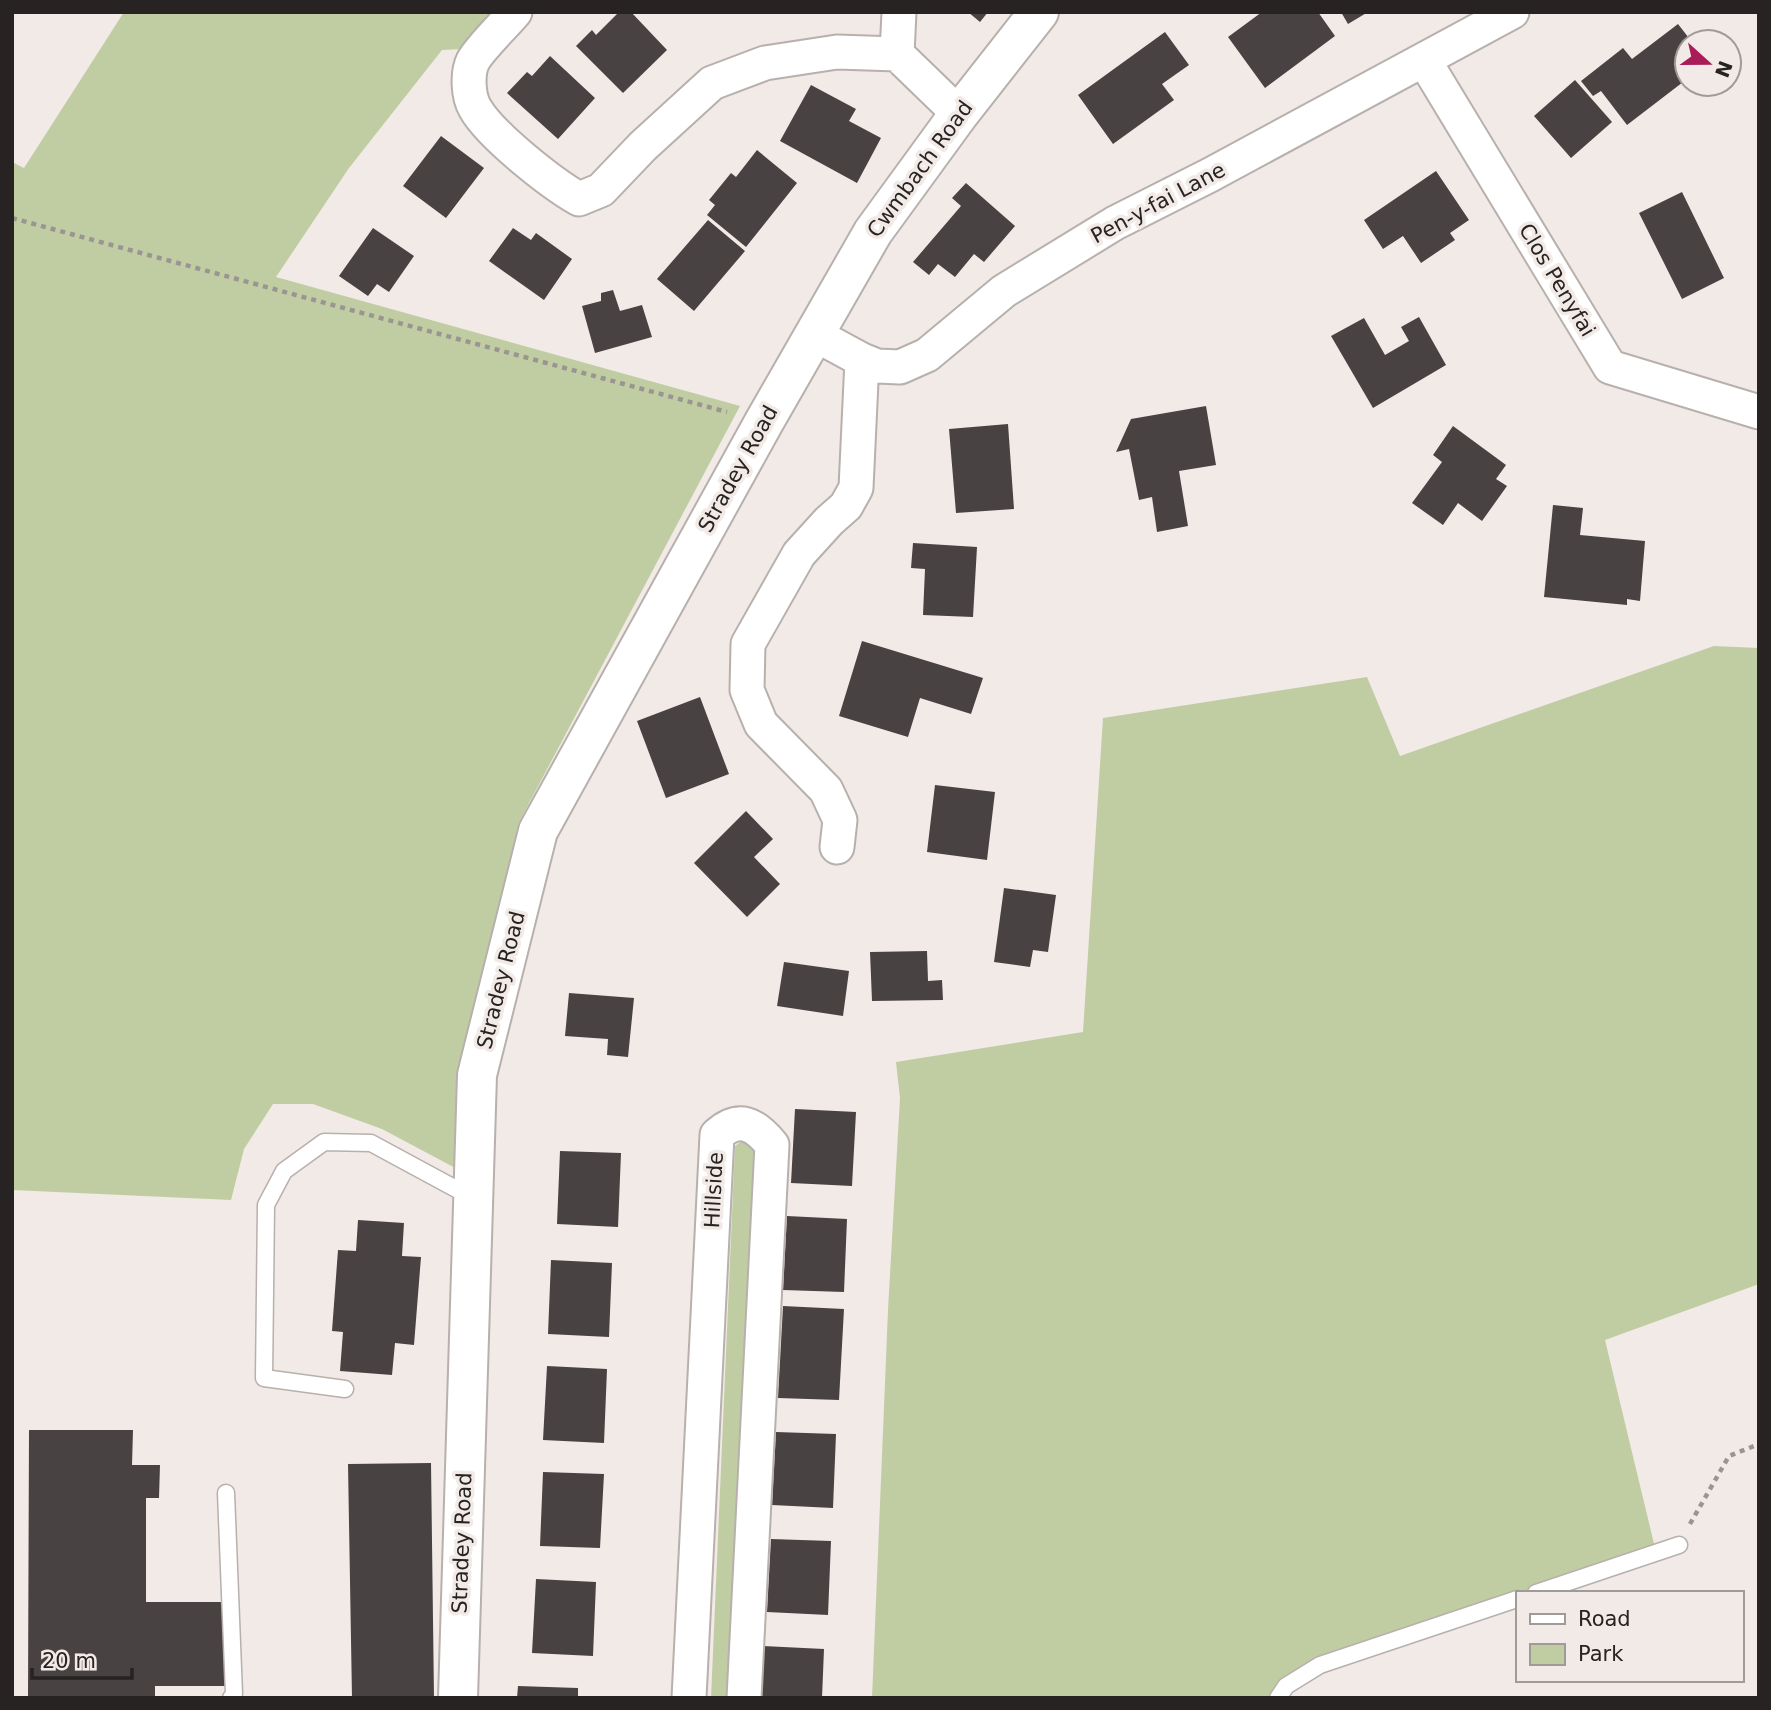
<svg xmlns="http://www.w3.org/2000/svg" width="1771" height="1710" font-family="'DejaVu Sans',sans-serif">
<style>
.green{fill:#c0cda3}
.building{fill:#494242}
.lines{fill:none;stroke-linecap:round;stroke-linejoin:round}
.lane-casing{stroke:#b7b0ac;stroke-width:19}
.street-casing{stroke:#b7b0ac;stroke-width:37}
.secondary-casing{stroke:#b7b0ac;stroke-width:42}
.path{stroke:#9b9592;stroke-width:4.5;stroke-dasharray:5 5;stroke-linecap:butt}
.lane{stroke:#fff;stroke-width:16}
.street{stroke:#fff;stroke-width:33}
.secondary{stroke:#fff;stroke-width:38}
.labels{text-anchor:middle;stroke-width:7;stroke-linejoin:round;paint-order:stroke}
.street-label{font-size:21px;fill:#262322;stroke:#f2eae6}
</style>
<rect width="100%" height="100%" fill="#f2eae6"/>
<path class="green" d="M 124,12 L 495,12 L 463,49 L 442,50 L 349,168 L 276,277 L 740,406 L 519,822 L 463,1073 L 461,1171 L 382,1129 L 313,1104 L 273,1104 L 244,1149 L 231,1200 L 12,1190 L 12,162 L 24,168 Z
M 1714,646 L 1759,648 L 1759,1284 L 1605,1340 L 1656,1552 L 1536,1593 L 1517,1593 L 1320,1665 L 1278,1698 L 872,1698 L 888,1310 L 900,1098 L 896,1062 L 1083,1032 L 1103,718 L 1367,677 L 1400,756 Z
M 742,1141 L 755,1143 L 735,1698 L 711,1698 L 735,1146 Z"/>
<path class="building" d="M 619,12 L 631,12 L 667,50 L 623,93 L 576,46 L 592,30 L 596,35 Z
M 968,12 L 988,12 L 980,22 Z
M 1262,12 L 1318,12 L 1335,36 L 1265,88 L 1228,37 Z
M 1341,12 L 1368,12 L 1348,24 Z
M 1678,24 L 1692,42 L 1687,42 L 1687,79 L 1627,125 L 1601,91 L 1593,96 L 1581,81 L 1623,48 L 1632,59 Z
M 1165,32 L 1189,65 L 1162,84 L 1174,100 L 1113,144 L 1078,95 Z
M 550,56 L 595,98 L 558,139 L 507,93 L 527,72 L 532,76 Z
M 1575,80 L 1612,122 L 1571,158 L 1534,116 Z
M 811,85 L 856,109 L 849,121 L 881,138 L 857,183 L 780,141 Z
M 441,136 L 484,168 L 446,218 L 403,186 Z
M 757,150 L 797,183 L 746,247 L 707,215 L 715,205 L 709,200 L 731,173 L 736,177 Z
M 1436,171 L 1469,220 L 1450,233 L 1455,240 L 1421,263 L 1403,236 L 1383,249 L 1364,220 Z
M 966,183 L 1015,226 L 984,262 L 974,254 L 955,277 L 938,264 L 929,275 L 913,262 L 961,206 L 952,198 Z
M 1682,192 L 1724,278 L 1682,299 L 1639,213 Z
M 708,220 L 745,251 L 694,311 L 657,279 Z
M 373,228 L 414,256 L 389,292 L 377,284 L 368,296 L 339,276 Z
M 513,228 L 531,240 L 536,233 L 572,259 L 544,300 L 489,261 Z
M 613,290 L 620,311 L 642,305 L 652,337 L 595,353 L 582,306 L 601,301 L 601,293 Z
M 1419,317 L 1446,365 L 1373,408 L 1331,336 L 1364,318 L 1385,355 L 1409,341 L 1401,327 Z
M 1206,406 L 1216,465 L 1179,471 L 1188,526 L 1157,532 L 1152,497 L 1139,500 L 1129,449 L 1116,452 L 1131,419 Z
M 1008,424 L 1014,509 L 956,513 L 949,429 Z
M 1453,426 L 1506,465 L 1496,479 L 1507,486 L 1482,521 L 1458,503 L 1443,525 L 1412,503 L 1442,462 L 1433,455 Z
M 1553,505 L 1583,508 L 1580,535 L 1645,541 L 1640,601 L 1627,599 L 1627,605 L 1544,597 Z
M 913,543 L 977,547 L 973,617 L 923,615 L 925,569 L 911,568 Z
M 862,641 L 983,678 L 971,714 L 920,698 L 908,737 L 839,716 Z
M 700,697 L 729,774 L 666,798 L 637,721 Z
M 935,785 L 995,792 L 987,860 L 927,852 Z
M 746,811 L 773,839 L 754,857 L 780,884 L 747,917 L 694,863 Z
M 1004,888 L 1056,895 L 1048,952 L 1033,950 L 1030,967 L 994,962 Z
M 927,951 L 928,981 L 942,980 L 943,1000 L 872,1001 L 870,952 Z
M 784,962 L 849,971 L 843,1016 L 777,1006 Z
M 569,993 L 634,998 L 628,1057 L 607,1055 L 608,1039 L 565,1036 Z
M 795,1109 L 856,1112 L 852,1186 L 791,1183 Z
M 560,1151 L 621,1153 L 618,1227 L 557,1224 Z
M 787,1216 L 847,1219 L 844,1292 L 783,1290 Z
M 358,1220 L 404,1223 L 402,1256 L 421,1257 L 414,1345 L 395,1343 L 392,1375 L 340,1371 L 343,1332 L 332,1331 L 338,1250 L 356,1251 Z
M 551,1260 L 612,1263 L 609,1337 L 548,1334 Z
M 783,1306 L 844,1309 L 839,1400 L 778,1398 Z
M 547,1366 L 607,1369 L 604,1443 L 543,1440 Z
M 29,1430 L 133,1430 L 132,1465 L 160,1465 L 159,1498 L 146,1498 L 146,1602 L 225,1602 L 225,1686 L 155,1686 L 155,1698 L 28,1698 Z
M 776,1432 L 836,1434 L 833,1508 L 772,1505 Z
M 431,1463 L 434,1698 L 352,1698 L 348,1464 Z
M 543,1472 L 604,1474 L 600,1548 L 540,1546 Z
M 771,1539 L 831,1541 L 828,1615 L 767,1612 Z
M 536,1579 L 596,1582 L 593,1656 L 532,1653 Z
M 763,1646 L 824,1649 L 822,1698 L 761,1698 Z
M 518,1686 L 578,1688 L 578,1698 L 517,1698 Z"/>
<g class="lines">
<defs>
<path id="lane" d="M 345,1389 L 264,1378 L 266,1205 L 284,1171 L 324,1142 L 371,1143 L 471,1197
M 226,1493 L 234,1694 L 231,1698
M 1536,1593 L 1679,1545
M 1278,1698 L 1286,1686 L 1320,1665 L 1517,1599"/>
<path id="street" d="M 515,12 C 506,23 479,49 473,61 C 467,73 468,96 475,108 C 490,135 551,183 579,199 L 601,190 L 643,146 L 712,83 L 765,63 L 837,52 L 897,54
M 899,12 L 897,54 L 959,114
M 1424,60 L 1610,367 L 1759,412
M 814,334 L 862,360 L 877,366 L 900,367 L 927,355 L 1004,291 L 1115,223 L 1210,175 L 1512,12
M 837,847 L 840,820 L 826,790 L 761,724 L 747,690 L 748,644 L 799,554 L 829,521 L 846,506 L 856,488 L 862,360
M 689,1698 L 717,1135 C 739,1115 755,1124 772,1145 L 744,1698"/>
<path id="secondary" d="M 458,1698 L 477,1075 L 538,831 L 764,422 L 873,232 L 959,114 L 1039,12"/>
</defs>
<use href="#lane" class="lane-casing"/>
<use href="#street" class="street-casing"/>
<use href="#secondary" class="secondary-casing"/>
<path class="path" d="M 12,218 L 727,412
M 1690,1524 L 1729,1456 L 1759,1444"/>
<use href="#lane" class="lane"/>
<use href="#street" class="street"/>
<use href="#secondary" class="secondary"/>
</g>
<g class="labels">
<g class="street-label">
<text transform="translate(920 169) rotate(-54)" y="7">Cwmbach Road</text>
<text transform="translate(1158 203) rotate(-28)" y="7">Pen-y-fai Lane</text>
<text transform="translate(1557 280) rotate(59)" y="7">Clos Penyfai</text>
<text transform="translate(738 469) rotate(-61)" y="7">Stradey Road</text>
<text transform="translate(501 980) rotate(-76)" y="7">Stradey Road</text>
<text transform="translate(714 1190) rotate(-87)" y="7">Hillside</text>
<text transform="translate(462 1543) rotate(-88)" y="7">Stradey Road</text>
</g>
</g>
<rect width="1771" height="1710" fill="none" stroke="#262322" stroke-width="28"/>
<rect x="1516" y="1591" width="228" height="91" fill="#f2eae6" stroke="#a09a98" stroke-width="2"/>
<rect x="1530" y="1614" width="35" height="10" fill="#ffffff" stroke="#a09a98" stroke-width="2"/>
<text x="1578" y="1626" font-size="21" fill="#262322">Road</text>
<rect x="1530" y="1644" width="35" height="21" fill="#c0cda3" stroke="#a09a98" stroke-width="2"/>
<text x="1578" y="1661" font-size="21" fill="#262322">Park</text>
<g transform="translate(1708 63) rotate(111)"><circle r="33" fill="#f2eae6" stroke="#a09a98" stroke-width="2"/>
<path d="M0-5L12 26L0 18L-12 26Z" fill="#aa1c58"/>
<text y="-10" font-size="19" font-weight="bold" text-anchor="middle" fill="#262322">N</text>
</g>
<path d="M32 1668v10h100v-10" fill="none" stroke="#262322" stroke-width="3.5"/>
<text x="42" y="1668" font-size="21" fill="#262322" stroke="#f2eae6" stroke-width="5" paint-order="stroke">20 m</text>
</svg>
